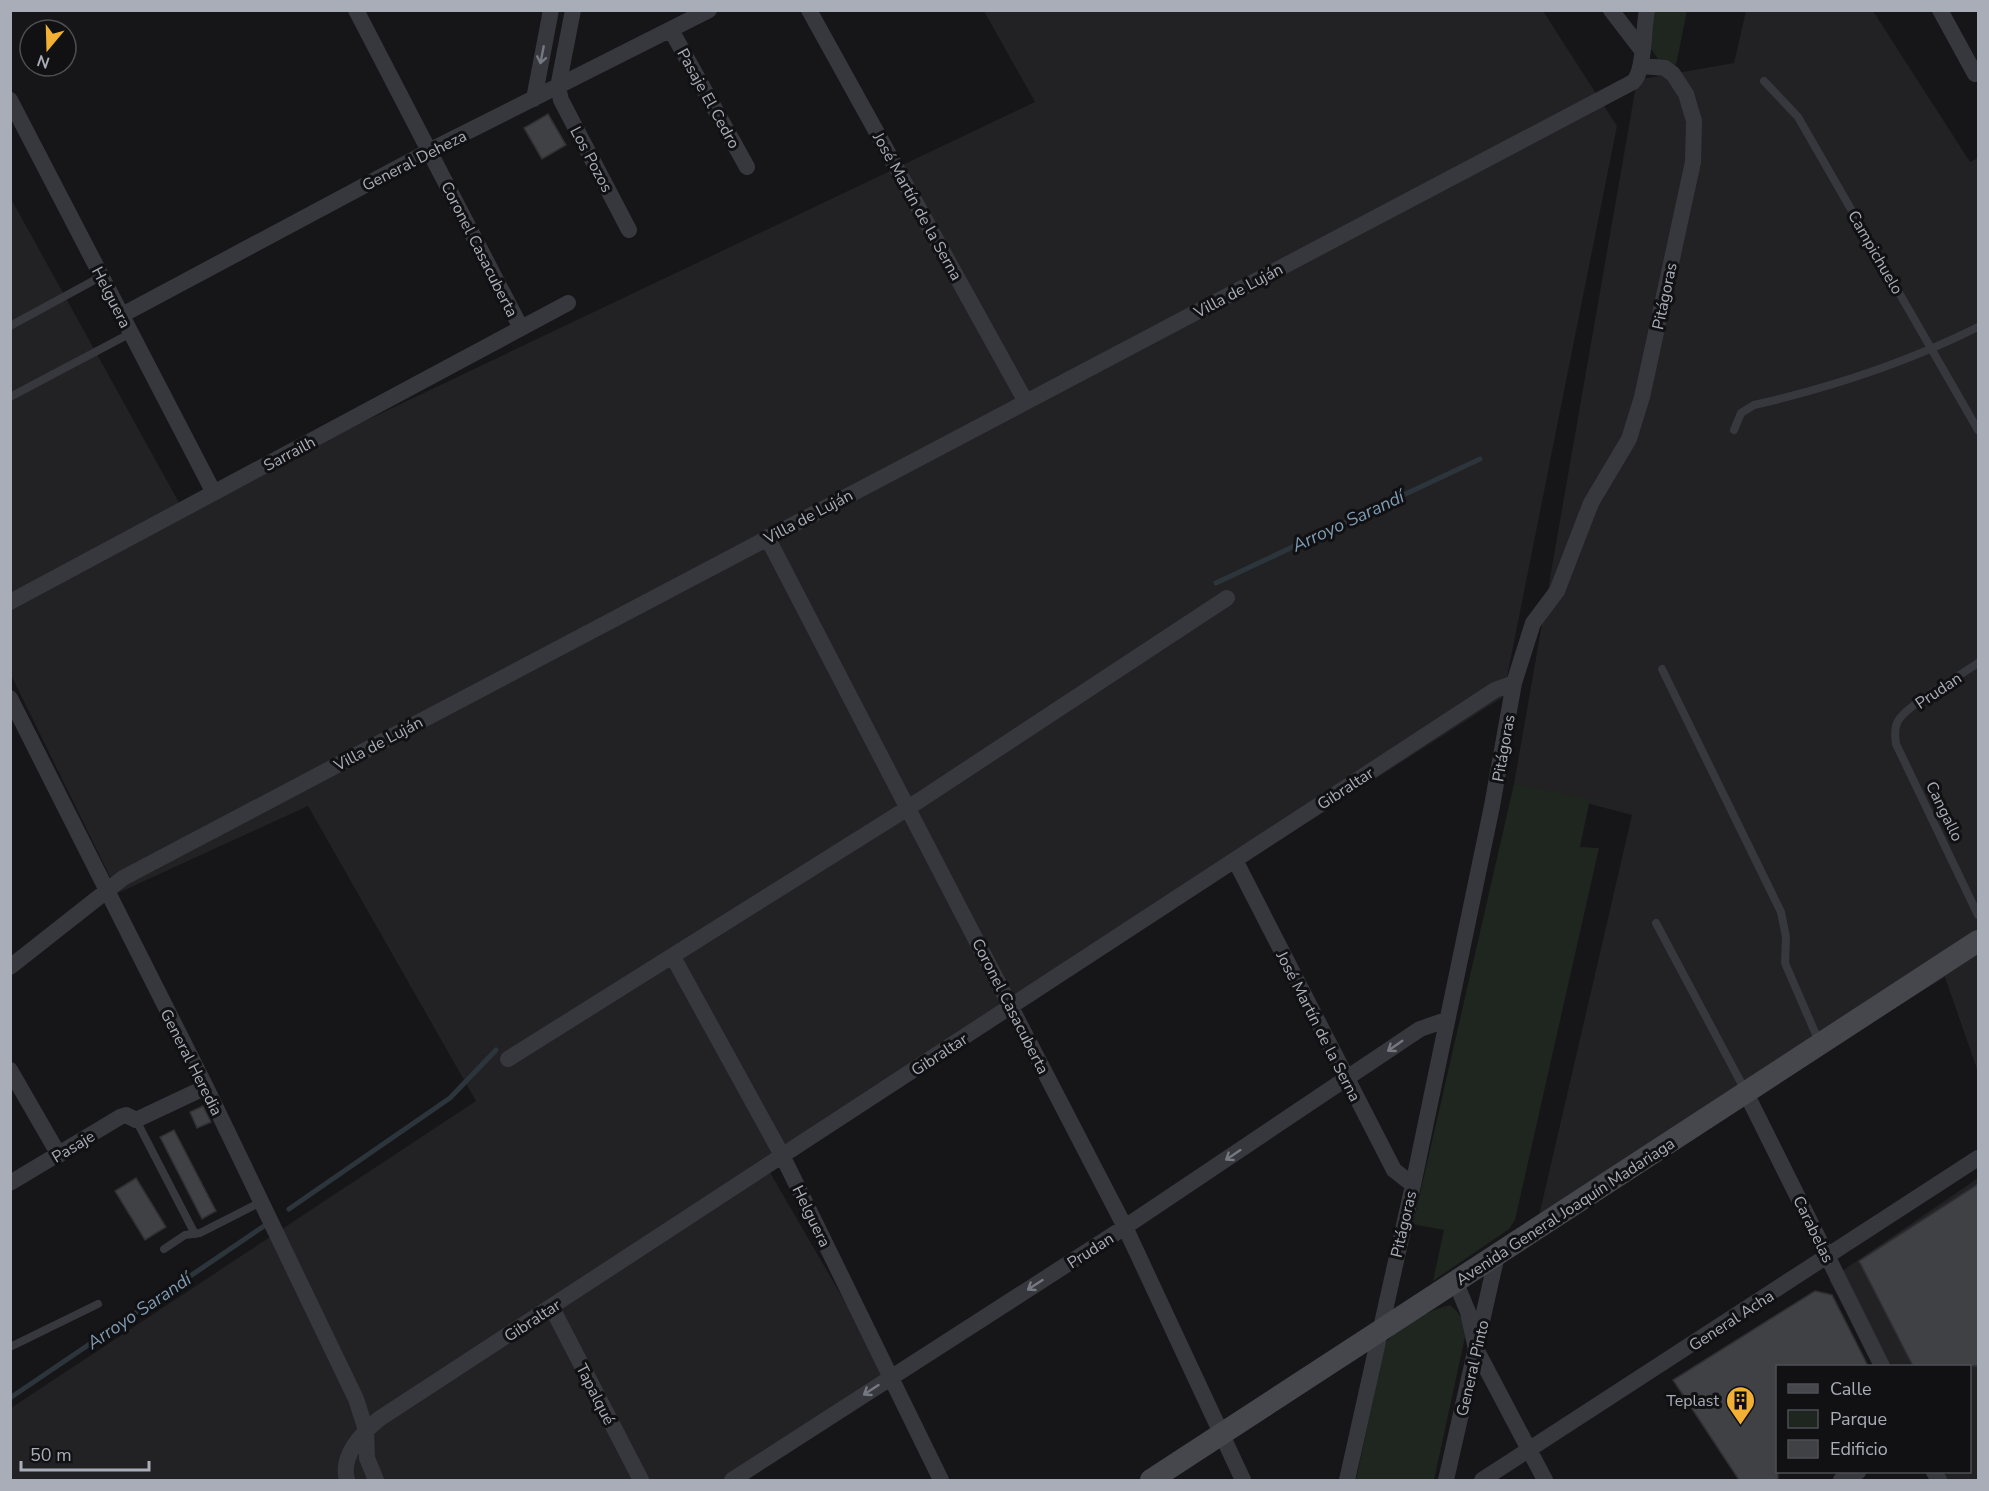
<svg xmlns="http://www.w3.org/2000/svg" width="1989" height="1491" font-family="'Nunito Sans',sans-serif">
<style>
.built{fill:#222225}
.green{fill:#1e261f}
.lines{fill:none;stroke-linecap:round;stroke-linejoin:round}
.stream{stroke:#2c353c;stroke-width:5}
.building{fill:#404145;stroke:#303034;stroke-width:1.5}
.service{stroke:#37383d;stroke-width:8}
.minor{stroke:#37383d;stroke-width:16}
.secondary{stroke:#45474d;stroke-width:22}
.oneway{stroke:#757881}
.labels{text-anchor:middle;stroke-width:6;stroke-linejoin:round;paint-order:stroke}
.street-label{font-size:16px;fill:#a8adb8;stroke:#111113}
.poi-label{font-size:16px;fill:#a8adb8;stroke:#111113;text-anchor:end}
.water-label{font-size:18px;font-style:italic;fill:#7f9bb3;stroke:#111113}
</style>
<rect width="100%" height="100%" fill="#161618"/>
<path class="built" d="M 984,11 L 1543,11 L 1617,126 L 1503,697 L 768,1169 L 888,1376 L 727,1480 L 11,1480 L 11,1408 L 476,1101 L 308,806 L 118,893 L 11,675 L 10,197 L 182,508 L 1035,102 Z
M 1746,11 L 1873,11 L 1970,162 L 1978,158 L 1978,1072 L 1945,977 L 1535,1233 L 1632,815 L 1514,784 L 1637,80 L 1734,63 Z
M 1978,1178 L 1978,1480 L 1939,1480 L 1934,1472 L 1970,1472 L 1970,1366 L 1877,1366 L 1829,1280 Z"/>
<path class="green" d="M 1654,11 L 1687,11 L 1676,65 L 1658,59 L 1649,46 Z
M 1514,784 L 1590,799 L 1580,847 L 1599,848 L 1515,1220 L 1509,1229 L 1433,1281 L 1444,1230 L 1413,1224 Z
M 1450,1305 C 1462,1315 1465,1322 1465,1337 L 1434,1480 L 1356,1480 L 1384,1346 C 1393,1328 1431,1309 1450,1305 Z"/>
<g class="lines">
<path class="stream" d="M 1216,583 L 1480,459
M 289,1209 L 450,1098 L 496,1050
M 10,1398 L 267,1224"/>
</g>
<path class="building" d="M 548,114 L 566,145 L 542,159 L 524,128 Z
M 203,1106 L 211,1122 L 197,1128 L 190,1112 Z
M 174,1130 L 216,1211 L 202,1219 L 160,1137 Z
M 136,1178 L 166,1227 L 145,1240 L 115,1191 Z
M 1978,1184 L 1978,1366 L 1913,1366 L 1859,1261 Z
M 1815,1291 L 1832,1295 L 1868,1366 L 1778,1366 L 1778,1480 L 1739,1480 L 1673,1380 Z"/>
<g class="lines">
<path class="service" d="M 1764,81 L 1798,117 L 1978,430
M 10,326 L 102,276
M 10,397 L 131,333
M 1734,430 L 1741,413 L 1754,405 C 1833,387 1906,363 1978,327
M 1978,663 C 1961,675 1907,705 1898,721 C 1894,728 1895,737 1896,744 L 1978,915
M 1662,669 L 1781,912 L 1786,937 L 1785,963 L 1820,1044
M 1656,923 L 1746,1092
M 136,1120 L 195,1234
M 164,1249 L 185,1235 L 200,1233 L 261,1202
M 10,1347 L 98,1304"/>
<path class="minor" d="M 356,10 L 521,328
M 573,10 L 558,87 L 561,100 L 629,230
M 809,10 L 1026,402
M 1611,10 L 1641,49
M 1940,10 L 1975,74 L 1978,72
M 671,30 L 747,167
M 534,99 L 551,10
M 10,100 L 214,493
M 122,315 L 429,151 L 709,10
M 767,537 L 1125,1227 L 1243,1480
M 10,602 L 568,303
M 10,698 L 206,1087 L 356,1399 L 366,1430 L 367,1458 L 376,1480
M 1235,860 L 1394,1170 L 1413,1185
M 673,957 L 783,1157 L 941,1480
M 10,967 L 123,878 L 1633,82 C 1645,72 1643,29 1647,10
M 508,1059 L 908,808 L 1227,598
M 10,1070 L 59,1155
M 1746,1093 L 1882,1366
M 10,1183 L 120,1117 L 126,1115 L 136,1120 L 206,1087
M 1456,1283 L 1468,1312 L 1476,1349 L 1545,1480
M 552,1308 L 641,1480
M 1934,1472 L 1939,1480
M 347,1480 C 340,1456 361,1434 379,1419 L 1495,690 L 1514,683
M 732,1480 L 1125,1227 L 1420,1029 L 1446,1020
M 1347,1480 L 1413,1185 L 1492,806 L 1514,683 L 1533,623 L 1557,591 L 1591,503 L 1629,439 L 1642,397 L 1693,162 L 1694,121 L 1686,94 L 1673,74 L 1665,68 L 1643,66
M 1446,1480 L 1497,1255
M 1482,1480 L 1978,1158
M 1841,1480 L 1858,1472"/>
<path class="secondary" d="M 1151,1480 L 1978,941"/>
</g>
<defs><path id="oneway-shaft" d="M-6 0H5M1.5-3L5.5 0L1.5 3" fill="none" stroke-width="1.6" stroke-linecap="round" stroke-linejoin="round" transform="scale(1.5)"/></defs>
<g class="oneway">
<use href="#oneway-shaft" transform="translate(542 55) rotate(101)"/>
<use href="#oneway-shaft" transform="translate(1395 1046) rotate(145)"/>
<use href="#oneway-shaft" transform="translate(1233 1155) rotate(146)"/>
<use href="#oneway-shaft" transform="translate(1035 1285) rotate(147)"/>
<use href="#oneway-shaft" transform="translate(871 1390) rotate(147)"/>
</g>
<defs>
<symbol id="building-pin" viewBox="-11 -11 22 30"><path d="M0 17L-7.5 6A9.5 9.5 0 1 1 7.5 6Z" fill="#f2b134" stroke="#111113"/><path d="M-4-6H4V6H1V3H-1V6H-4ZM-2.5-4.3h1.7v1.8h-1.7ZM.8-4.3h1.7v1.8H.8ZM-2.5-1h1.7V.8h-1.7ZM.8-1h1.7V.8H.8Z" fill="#111"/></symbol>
</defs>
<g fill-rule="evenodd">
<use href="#building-pin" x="1724" y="1384" width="33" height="45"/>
</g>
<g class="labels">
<g class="street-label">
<text transform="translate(709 98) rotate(61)" y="6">Pasaje El Cedro</text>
<text transform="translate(592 159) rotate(62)" y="6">Los Pozos</text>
<text transform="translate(414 160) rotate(-27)" y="6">General Deheza</text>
<text transform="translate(918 206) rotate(61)" y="6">José Martín de la Serna</text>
<text transform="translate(480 249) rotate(63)" y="6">Coronel Casacuberta</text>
<text transform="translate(1876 252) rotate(60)" y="6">Campichuelo</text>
<text transform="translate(1238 290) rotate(-28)" y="6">Villa de Luján</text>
<text transform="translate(1664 296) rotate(-78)" y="6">Pitágoras</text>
<text transform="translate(112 297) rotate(63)" y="6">Helguera</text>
<text transform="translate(289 453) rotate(-28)" y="6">Sarrailh</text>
<text transform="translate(808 516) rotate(-28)" y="6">Villa de Luján</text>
<text transform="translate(1938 690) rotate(-34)" y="6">Prudan</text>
<text transform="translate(378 743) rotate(-28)" y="6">Villa de Luján</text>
<text transform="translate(1503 748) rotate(-80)" y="6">Pitágoras</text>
<text transform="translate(1345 788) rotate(-33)" y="6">Gibraltar</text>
<text transform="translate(1945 811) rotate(64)" y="6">Cangallo</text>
<text transform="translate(1011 1006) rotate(63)" y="6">Coronel Casacuberta</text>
<text transform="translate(1319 1026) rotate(63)" y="6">José Martín de la Serna</text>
<text transform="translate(939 1054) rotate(-33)" y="6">Gibraltar</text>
<text transform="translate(192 1062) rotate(63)" y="6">General Heredia</text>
<text transform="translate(73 1146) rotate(-31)" y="6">Pasaje</text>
<text transform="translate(1565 1211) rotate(-33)" y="6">Avenida General Joaquín Madariaga</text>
<text transform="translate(812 1216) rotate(64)" y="6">Helguera</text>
<text transform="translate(1403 1224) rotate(-77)" y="6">Pitágoras</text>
<text transform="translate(1814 1229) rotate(64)" y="6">Carabelas</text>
<text transform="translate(1090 1250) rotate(-33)" y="6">Prudan</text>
<text transform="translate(532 1320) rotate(-33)" y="6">Gibraltar</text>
<text transform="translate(1731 1320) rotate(-33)" y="6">General Acha</text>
<text transform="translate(1472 1368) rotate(-77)" y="6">General Pinto</text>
<text transform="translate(596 1394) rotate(63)" y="6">Tapalqué</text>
</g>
<g class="poi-label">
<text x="1719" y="1406">Teplast</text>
</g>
<g class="water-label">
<text transform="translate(1348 521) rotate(-25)" y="6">Arroyo Sarandí</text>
<text transform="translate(139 1311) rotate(-34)" y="6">Arroyo Sarandí</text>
</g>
</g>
<rect width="1989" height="1491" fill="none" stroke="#a8adb8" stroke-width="24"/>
<rect x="1776" y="1365" width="195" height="108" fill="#111113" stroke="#4d4f55" stroke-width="1.5"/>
<rect x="1788" y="1384" width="30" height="9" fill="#45474d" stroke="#4d4f55" stroke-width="1.5"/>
<text x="1830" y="1395" font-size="18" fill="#a8adb8">Calle</text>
<rect x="1788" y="1410" width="30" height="18" fill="#1e261f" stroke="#4d4f55" stroke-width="1.5"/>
<text x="1830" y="1425" font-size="18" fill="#a8adb8">Parque</text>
<rect x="1788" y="1440" width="30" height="18" fill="#404145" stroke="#4d4f55" stroke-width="1.5"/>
<text x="1830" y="1455" font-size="18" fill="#a8adb8">Edificio</text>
<g transform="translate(48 48) rotate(199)"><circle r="28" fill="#111113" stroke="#4d4f55" stroke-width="1.5"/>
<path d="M0-4.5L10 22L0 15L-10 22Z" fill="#f2b134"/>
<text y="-9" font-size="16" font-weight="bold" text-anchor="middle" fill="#a8adb8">N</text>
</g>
<path d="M21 1461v9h128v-9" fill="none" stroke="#a8adb8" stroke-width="3"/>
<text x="30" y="1461" font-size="18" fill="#a8adb8" stroke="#111113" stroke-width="4.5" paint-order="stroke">50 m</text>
</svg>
